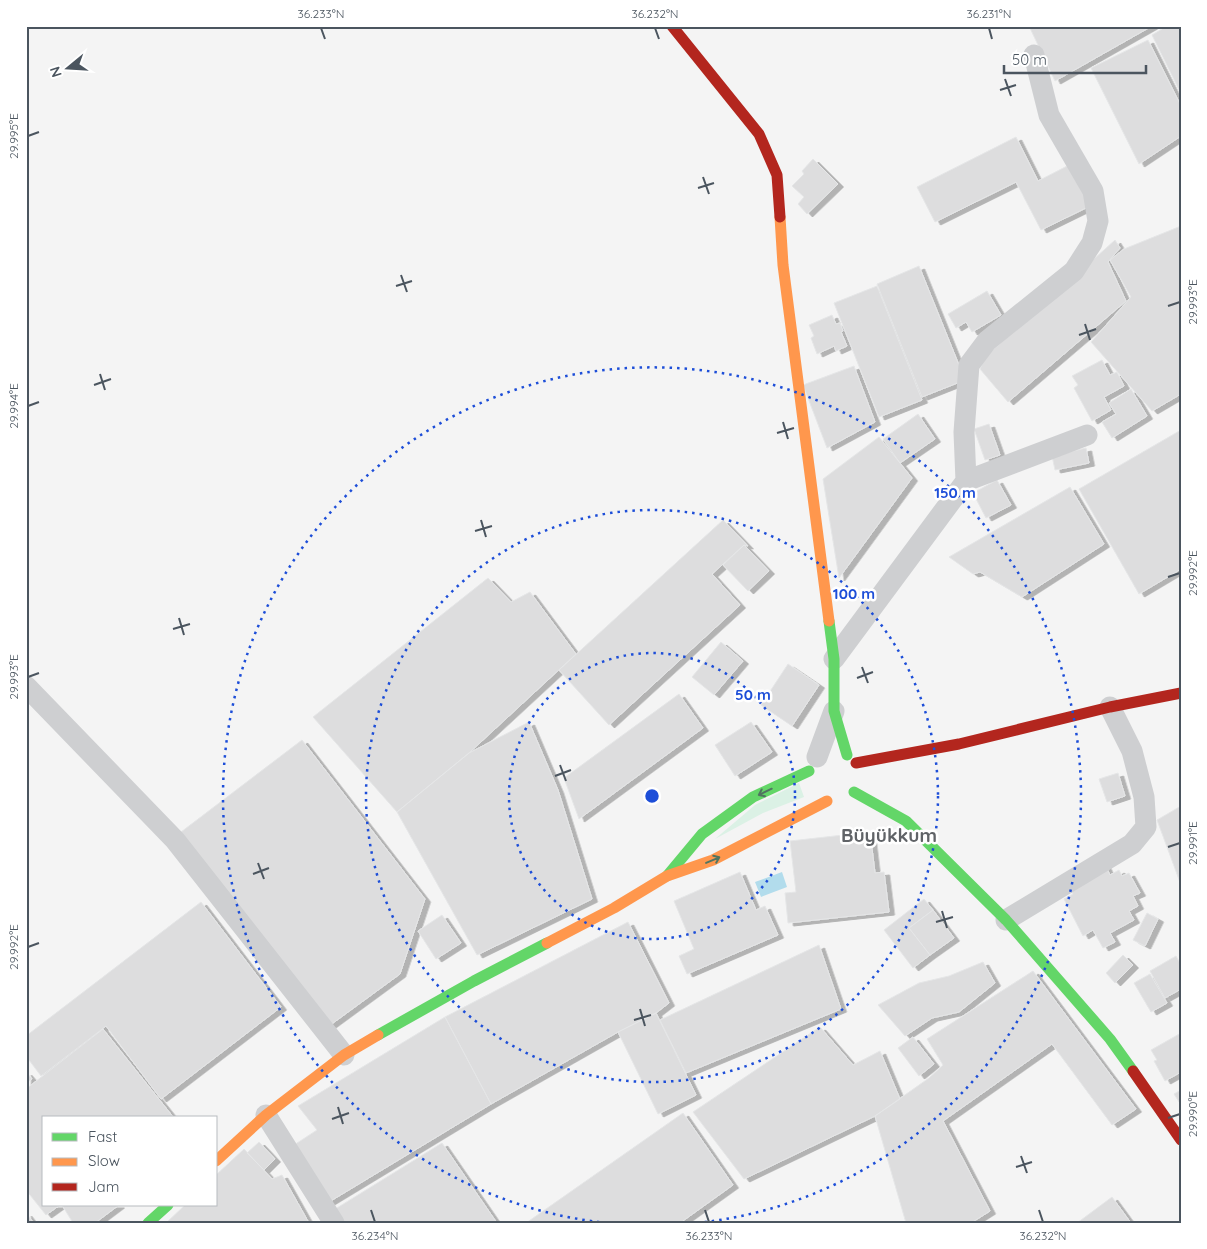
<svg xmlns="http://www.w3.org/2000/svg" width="1207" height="1249" font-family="Quicksand,sans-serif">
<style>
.green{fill:#dbf1e5}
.water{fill:#b2dcec}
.building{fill:#ddddde;stroke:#e5e6e7;filter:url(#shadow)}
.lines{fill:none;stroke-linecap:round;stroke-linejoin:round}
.street{stroke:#cecfd1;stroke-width:21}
.fast{stroke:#63d668;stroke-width:11}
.slow{stroke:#ff974d;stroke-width:11}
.jam{stroke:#b3261e;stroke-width:11}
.oneway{stroke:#517561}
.ticks{fill:none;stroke:#4b555f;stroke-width:2}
.ring{fill:none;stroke:#1d4ed8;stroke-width:2.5;stroke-dasharray:2.5 5}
.labels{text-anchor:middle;stroke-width:5;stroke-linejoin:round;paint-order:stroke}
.district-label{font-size:19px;font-weight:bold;fill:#606367;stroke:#fff}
.centre{fill:#1d4ed8;stroke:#fff;stroke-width:2.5}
.ring-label{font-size:15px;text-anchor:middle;font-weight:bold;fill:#1d4ed8;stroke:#fff;stroke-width:5;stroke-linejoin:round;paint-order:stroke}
.neatline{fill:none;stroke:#4b555f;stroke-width:2}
.ticks-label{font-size:12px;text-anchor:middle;fill:#4b555f}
</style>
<defs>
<filter id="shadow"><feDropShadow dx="5.5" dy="3" stdDeviation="0" flood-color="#0004"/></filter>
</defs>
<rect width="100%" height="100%" fill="#f4f4f4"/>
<path class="green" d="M 799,783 L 804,797 L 763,813 L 715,839 L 755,805 Z"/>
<path class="water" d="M 782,872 L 787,887 L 761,897 L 755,882 Z"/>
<path class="building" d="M 1029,26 L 1152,26 L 1055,81 Z
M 1167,26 L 1181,26 L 1181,94 L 1152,35 Z
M 1148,40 L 1181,106 L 1181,136 L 1139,164 L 1091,68 Z
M 1016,137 L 1038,181 L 1069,165 L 1090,206 L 1041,230 L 1016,182 L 935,222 L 917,187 Z
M 813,159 L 838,184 L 807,214 L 798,204 L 804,197 L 792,186 L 804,174 L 802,171 Z
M 1181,226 L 1181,394 L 1152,411 L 1091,342 L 1131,297 L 1110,260 L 1124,249 Z
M 1115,240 L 1120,248 L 1108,262 L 1126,301 L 1008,402 L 980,369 L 985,357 Z
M 919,266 L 965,380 L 922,397 L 877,284 Z
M 877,286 L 922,400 L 879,417 L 834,303 Z
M 987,291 L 1001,315 L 972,332 L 966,322 L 956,328 L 948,314 Z
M 832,315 L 836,324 L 840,323 L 843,331 L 841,332 L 847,346 L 836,351 L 834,346 L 817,354 L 811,338 L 814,336 L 809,325 Z
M 1102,360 L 1110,375 L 1117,372 L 1124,386 L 1104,397 L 1111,410 L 1092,421 L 1074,388 L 1078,385 L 1072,376 Z
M 854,366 L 875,422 L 827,448 L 803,385 Z
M 1131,389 L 1147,416 L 1112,438 L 1102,422 L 1116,414 L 1109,403 Z
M 918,414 L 935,439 L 900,463 L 883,439 Z
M 989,424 L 1000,455 L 985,460 L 974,429 Z
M 1181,430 L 1181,569 L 1139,594 L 1079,489 Z
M 879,437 L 912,478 L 839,578 L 823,479 Z
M 1086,448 L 1089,463 L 1055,470 L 1052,456 Z
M 997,480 L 1011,505 L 986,518 L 973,493 Z
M 1070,487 L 1104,544 L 1022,597 L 980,572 L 973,574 L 949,557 Z
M 723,520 L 748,546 L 744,545 L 712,574 L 740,605 L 609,725 L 559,670 Z
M 744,545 L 769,571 L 748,591 L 723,565 Z
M 488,578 L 511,602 L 530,592 L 576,654 L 469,753 L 397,812 L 313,717 Z
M 721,642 L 743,661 L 714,695 L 692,677 Z
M 788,664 L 819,685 L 792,726 L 761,705 Z
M 679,694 L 703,728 L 579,819 L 564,778 Z
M 529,722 L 558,790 L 592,899 L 477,955 L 397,812 L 469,753 Z
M 751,722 L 772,752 L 735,776 L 715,745 Z
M 302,740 L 425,899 L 400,974 L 329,1026 L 181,832 Z
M 1118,773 L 1125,796 L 1107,802 L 1099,779 Z
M 1181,806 L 1181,885 L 1157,820 Z
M 870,832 L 875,873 L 884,872 L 889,912 L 788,923 L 785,893 L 796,892 L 790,841 Z
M 1105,865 L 1110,875 L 1119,870 L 1122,876 L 1129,873 L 1140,893 L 1133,896 L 1138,906 L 1129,911 L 1134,920 L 1110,933 L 1115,942 L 1103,948 L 1093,930 L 1083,936 L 1064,899 L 1073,894 L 1068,885 Z
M 740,872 L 756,910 L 765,906 L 778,935 L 687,974 L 679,956 L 694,949 L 674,901 Z
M 924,899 L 933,910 L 909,928 L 930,955 L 913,968 L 884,930 Z
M 201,902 L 281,1007 L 161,1099 L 106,1026 L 41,1076 L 26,1056 L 26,1036 Z
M 933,910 L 954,938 L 930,955 L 909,928 Z
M 1147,913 L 1158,919 L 1145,946 L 1133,940 Z
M 442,915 L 461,943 L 436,959 L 418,931 Z
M 628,922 L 669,1003 L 656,1013 L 618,1032 L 491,1104 L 445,1017 Z
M 819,945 L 841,1009 L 686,1073 L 660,1020 Z
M 1123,955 L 1133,965 L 1115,983 L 1106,973 Z
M 1176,956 L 1181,965 L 1181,989 L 1165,998 L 1150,971 Z
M 983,962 L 995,983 L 959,1012 L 932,1018 L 905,1036 L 878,1005 L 919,983 L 949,976 Z
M 1033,971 L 1136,1109 L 1112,1125 L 1052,1044 L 943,1121 L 990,1211 L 971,1223 L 906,1223 L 875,1116 L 929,1078 L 943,1065 L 927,1039 Z
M 1150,974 L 1167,1003 L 1151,1012 L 1134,983 Z
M 656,1013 L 696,1095 L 658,1114 L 618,1032 Z
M 445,1017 L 491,1104 L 329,1202 L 294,1145 L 317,1130 L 298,1106 Z
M 820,1027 L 853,1065 L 880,1051 L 900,1099 L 875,1116 L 744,1179 L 693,1112 Z
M 103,1029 L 174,1118 L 44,1118 L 44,1205 L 60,1205 L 46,1215 L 26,1190 L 26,1089 Z
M 1181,1033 L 1181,1072 L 1165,1081 L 1154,1061 L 1157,1060 L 1151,1050 Z
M 913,1037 L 934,1064 L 919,1076 L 898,1048 Z
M 26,1072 L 32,1079 L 26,1083 Z
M 1181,1090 L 1181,1105 L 1174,1094 Z
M 683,1113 L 733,1185 L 680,1223 L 526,1223 Z
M 259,1142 L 275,1159 L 264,1170 L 247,1153 Z
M 442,1143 L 497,1223 L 339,1223 L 332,1211 Z
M 244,1149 L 272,1179 L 282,1175 L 309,1223 L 166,1223 L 185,1205 L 216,1205 L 216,1175 Z
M 1112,1197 L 1131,1223 L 1077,1223 Z
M 62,1205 L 119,1205 L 95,1223 L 73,1223 Z
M 26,1213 L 33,1222 L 32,1223 L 26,1223 Z"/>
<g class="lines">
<path class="street" d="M 966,481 L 1087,435
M 834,659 L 966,481 L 964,432 L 969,365 L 987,341 L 1074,271 L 1092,243 L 1098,221 L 1093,191 L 1049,115 L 1034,55
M 26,686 L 175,840 L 344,1055
M 817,757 L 834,711
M 1006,920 L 1132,844 L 1146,827 L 1144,797 L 1132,751 L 1110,707
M 266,1115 L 334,1223"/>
<path class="fast" d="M 829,621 L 834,659 L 834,711 L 847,755
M 854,792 L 906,821 L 1006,920 L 1110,1039 L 1133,1071
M 667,876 L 702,834 L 753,797 L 809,771
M 378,1035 L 474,981 L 547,943
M 148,1223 L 168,1205"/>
<path class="slow" d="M 780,217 L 783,265 L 829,621
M 547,943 L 614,908 L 667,876 L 713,860 L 827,801
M 216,1161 L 266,1115 L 344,1055 L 378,1035"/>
<path class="jam" d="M 672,26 L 759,134 L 777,175 L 780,217
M 856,763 L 959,744 L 1110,707 L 1181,693
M 1133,1071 L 1181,1140"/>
</g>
<defs><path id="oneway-shaft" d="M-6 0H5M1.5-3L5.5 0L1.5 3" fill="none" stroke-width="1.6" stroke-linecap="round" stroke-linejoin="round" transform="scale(1.25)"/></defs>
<g class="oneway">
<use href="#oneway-shaft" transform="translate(765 792) rotate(154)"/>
<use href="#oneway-shaft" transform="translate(713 860) rotate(-23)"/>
</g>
<path class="ticks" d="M 321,28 L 325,39M 655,28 L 659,39M 989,28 L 992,39M 1005,79 L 1011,96M 1000,90 L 1016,85M 28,136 L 39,132M 703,177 L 709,194M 698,188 L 714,183M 401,275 L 407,292M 396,286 L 412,281M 1168,306 L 1180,302M 1085,324 L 1090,340M 1079,335 L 1096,329M 100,374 L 105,390M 94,385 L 111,379M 28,406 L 39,402M 783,422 L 788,439M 777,433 L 794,428M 481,520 L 486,537M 475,531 L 492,526M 1168,577 L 1180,573M 179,618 L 184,635M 173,629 L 190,624M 862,667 L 868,683M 28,677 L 39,673M 857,678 L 873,672M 560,765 L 566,781M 555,776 L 571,770M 1168,847 L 1180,843M 258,863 L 264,879M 253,874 L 269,868M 942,911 L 947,928M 936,922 L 953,917M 28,947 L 39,943M 640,1009 L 645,1026M 634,1020 L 651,1015M 338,1107 L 343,1124M 1168,1118 L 1180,1114M 332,1119 L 349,1113M 1021,1156 L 1027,1173M 1016,1167 L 1032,1162M 371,1210 L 375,1222M 705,1210 L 709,1222M 1039,1210 L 1043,1222"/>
<g class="ring">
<circle cx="652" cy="796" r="143"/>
<circle cx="652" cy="796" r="286"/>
<path d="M607 1223A429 429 0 1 1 697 1223"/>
</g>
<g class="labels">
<g class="district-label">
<text x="889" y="842">Büyükkum</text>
</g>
</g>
<circle cx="652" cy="796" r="8" class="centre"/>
<g class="ring-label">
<text x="955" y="498">150 m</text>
<text x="854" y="599">100 m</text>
<text x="753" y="700">50 m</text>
</g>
<rect width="1207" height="1249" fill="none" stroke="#ffffff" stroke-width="55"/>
<rect x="42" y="1116" width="175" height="90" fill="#ffffff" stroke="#b7bbbf"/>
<rect x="52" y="1133" width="25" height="8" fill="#63d668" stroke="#b7bbbf"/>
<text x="88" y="1142" font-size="15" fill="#4b555f">Fast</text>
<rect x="52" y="1158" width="25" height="8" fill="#ff974d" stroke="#b7bbbf"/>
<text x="88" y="1166" font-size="15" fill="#4b555f">Slow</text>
<rect x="52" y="1183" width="25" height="8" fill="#b3261e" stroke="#b7bbbf"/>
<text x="88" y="1192" font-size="15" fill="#4b555f">Jam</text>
<g transform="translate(68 68) rotate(252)" stroke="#ffffff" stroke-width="4" paint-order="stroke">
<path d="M0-4L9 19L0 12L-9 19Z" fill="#4b555f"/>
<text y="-8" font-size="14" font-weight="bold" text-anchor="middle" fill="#4b555f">N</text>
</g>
<path d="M1004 65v8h142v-8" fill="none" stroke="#4b555f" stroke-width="2.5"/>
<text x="1012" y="65" font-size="15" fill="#4b555f" stroke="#ffffff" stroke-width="4" paint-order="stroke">50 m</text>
<rect x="28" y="28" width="1152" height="1194" class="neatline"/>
<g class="ticks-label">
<text x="321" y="18">36.233°N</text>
<text x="655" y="18">36.232°N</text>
<text x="989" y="18">36.231°N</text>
<text transform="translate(14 136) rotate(-90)" y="4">29.995°E</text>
<text transform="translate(1193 302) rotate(-90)" y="4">29.993°E</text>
<text transform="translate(14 406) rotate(-90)" y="4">29.994°E</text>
<text transform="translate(1193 573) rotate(-90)" y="4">29.992°E</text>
<text transform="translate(14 677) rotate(-90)" y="4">29.993°E</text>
<text transform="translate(1193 843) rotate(-90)" y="4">29.991°E</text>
<text transform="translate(14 947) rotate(-90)" y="4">29.992°E</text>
<text transform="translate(1193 1114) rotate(-90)" y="4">29.990°E</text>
<text x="375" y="1240">36.234°N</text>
<text x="709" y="1240">36.233°N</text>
<text x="1043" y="1240">36.232°N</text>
</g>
</svg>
